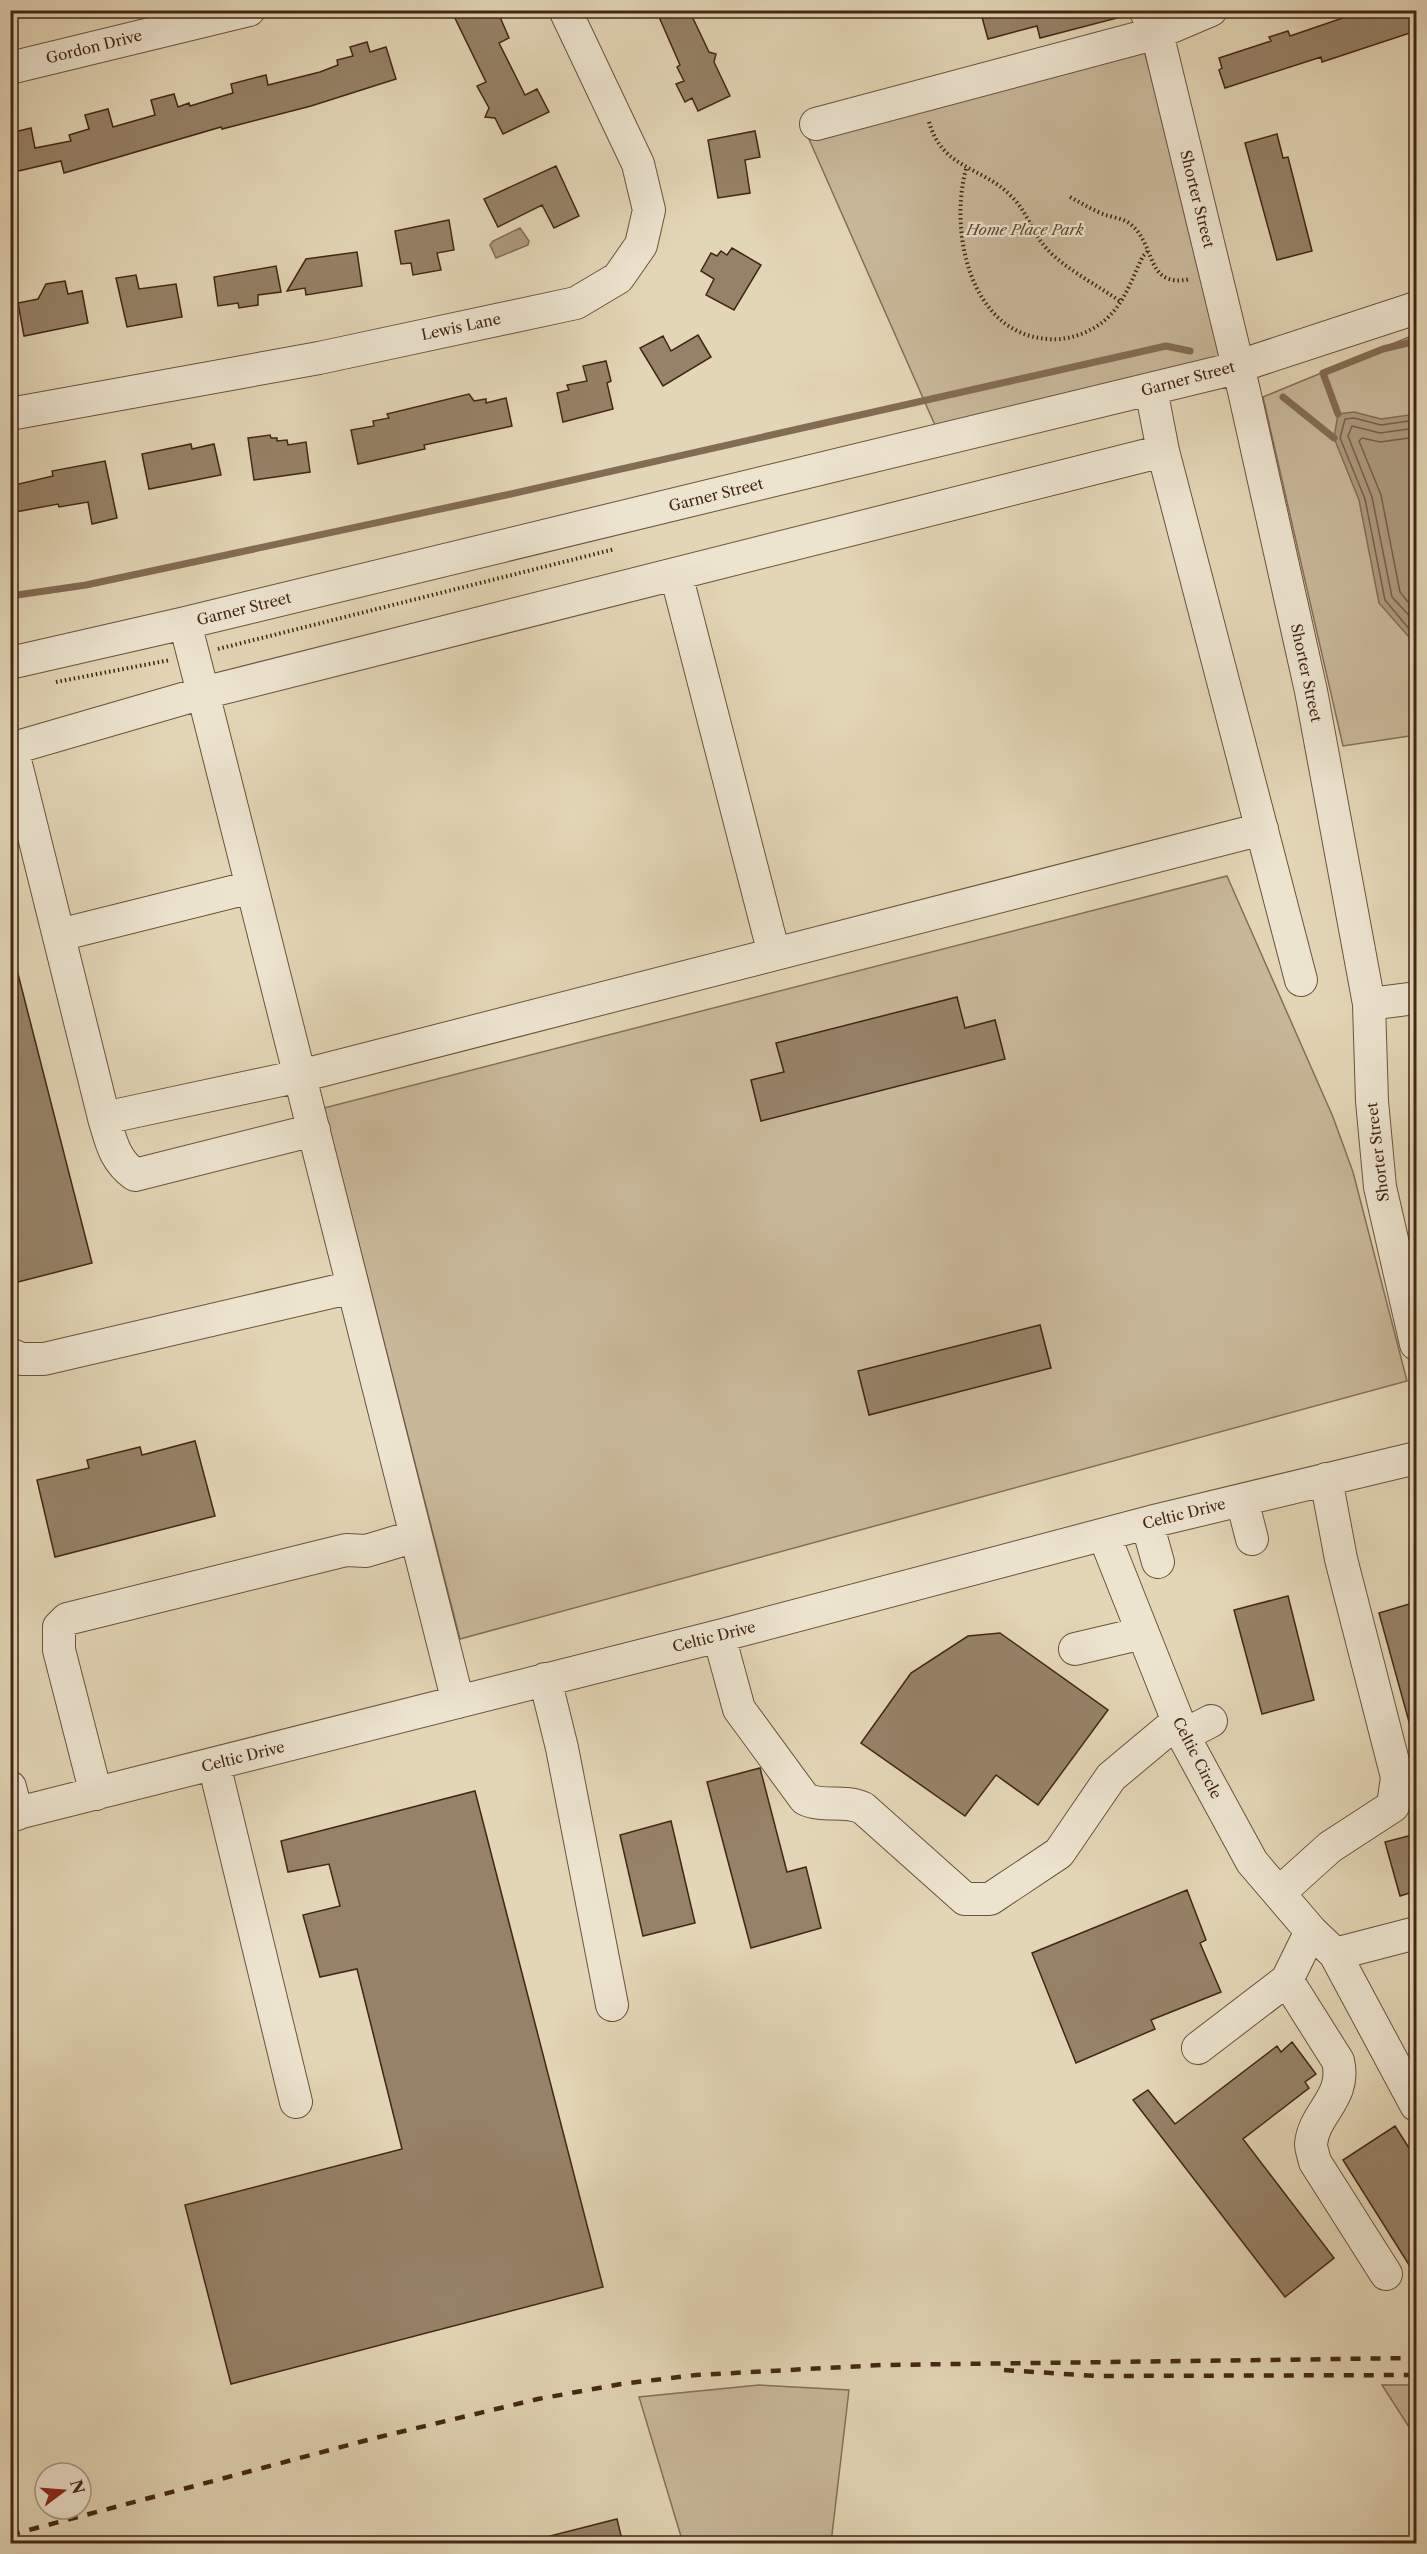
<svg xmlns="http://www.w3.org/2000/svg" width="1427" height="2554" font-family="'Libre Caslon Text',serif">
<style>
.green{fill:#c8b89a;stroke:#866f57;stroke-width:1.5}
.water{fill:#ad9a7f;stroke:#836c54;stroke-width:1.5}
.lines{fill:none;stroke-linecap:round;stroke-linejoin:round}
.shore{stroke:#78604a;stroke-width:1.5}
.stream{stroke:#836c54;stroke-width:7}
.building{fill:#968268;stroke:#432614;stroke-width:1.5}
.minor-casing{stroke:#6b523c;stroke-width:34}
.path{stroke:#432614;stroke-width:4;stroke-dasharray:1.5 3;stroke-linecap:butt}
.minor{stroke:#ede4d0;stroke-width:32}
.rail{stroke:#432614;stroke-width:4.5;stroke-dasharray:10 10;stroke-linecap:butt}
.labels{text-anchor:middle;stroke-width:4.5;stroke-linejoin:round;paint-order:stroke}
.street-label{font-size:15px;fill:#432614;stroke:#ede4d0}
.park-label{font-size:15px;font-style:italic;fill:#5e432f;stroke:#ede4d0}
</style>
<rect width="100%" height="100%" fill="#e3d6b6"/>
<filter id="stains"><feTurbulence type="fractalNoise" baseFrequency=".00333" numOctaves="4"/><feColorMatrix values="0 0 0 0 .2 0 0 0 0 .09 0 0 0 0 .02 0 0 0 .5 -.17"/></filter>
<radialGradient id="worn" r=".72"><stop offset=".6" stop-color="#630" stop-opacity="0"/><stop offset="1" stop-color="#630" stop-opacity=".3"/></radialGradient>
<path class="green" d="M 1140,35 L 1225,352 L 1224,371 L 942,441 L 801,121 Z
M 1416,334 L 1416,735 L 1343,746 L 1263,397 Z
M 1227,876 L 1333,1117 L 1353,1172 L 1407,1381 L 460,1639 L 324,1108 Z
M 759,2385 L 849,2390 L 831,2543 L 683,2543 L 639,2397 Z
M 1382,2385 L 1416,2385 L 1416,2438 Z"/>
<path class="water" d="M 520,228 L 529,241 L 528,245 L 496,258 L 490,245 L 493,241 Z
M 1354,412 L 1381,419 L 1416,414 L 1416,636 L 1409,637 L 1379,603 L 1359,500 L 1334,438 L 1338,414 Z"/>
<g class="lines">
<path class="shore" d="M 1416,420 L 1381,425 L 1354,418 L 1345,419 L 1340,438 L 1365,499 L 1385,600 L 1410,630 L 1416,631
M 1416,428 L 1380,433 L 1352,426 L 1348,436 L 1372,497 L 1392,597 L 1416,623
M 1416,437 L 1380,442 L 1362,438 L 1359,441 L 1381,495 L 1400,592 L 1416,612"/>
<path class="stream" d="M 1283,397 L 1334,438
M 1338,414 L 1323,373 L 1383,349 L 1416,341
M 10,596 L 86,585 L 506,495 L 1166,346 L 1190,351"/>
</g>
<path class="building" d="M 451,10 L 497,10 L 509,38 L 499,43 L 525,95 L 537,89 L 549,112 L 503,134 L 495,118 L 485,117 L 489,108 L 477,86 L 486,82 Z
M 656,10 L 689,10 L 709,52 L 716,54 L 714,62 L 730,96 L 698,111 L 692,98 L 685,102 L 676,84 L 684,81 L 677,67 L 680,65 Z
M 980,10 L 1121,10 L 1121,17 L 1040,38 L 1037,26 L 988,39 Z
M 1366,10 L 1416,10 L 1416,31 L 1322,62 L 1321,57 L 1225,88 L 1219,70 L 1222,68 L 1219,58 L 1271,41 L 1269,37 L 1288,31 L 1290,36 Z
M 367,42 L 370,52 L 386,47 L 396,79 L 311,106 L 222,129 L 221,127 L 64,173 L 61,161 L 10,173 L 10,133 L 31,128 L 35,148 L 71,141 L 69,135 L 89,129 L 85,115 L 108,109 L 113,127 L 155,115 L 151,100 L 174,94 L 178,107 L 189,103 L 190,106 L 233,93 L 231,84 L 266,75 L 268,85 L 320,72 L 338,65 L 337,60 L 353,56 L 350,47 Z
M 755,131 L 760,157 L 745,160 L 750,193 L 718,198 L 708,140 Z
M 1277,134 L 1283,158 L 1288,157 L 1312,251 L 1277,260 L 1245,143 Z
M 556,166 L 579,216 L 554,228 L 542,205 L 498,227 L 484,199 Z
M 449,220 L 454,250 L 437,253 L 441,270 L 413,275 L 411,263 L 401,264 L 395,231 Z
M 732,248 L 761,265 L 734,310 L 706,295 L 714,279 L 701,271 L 711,253 L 717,256 L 721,251 L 727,255 Z
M 357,252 L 362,286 L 306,295 L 305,288 L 287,291 L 306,259 Z
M 276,266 L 281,292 L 258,295 L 258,305 L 239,308 L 238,303 L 218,306 L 214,277 Z
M 136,275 L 139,289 L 176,284 L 182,317 L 127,327 L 116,278 Z
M 65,281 L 68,294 L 82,291 L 88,323 L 24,336 L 18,303 L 38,299 L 46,284 Z
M 698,335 L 711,357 L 663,386 L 640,348 L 663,336 L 671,351 Z
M 606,361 L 611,381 L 607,383 L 613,409 L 563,422 L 557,393 L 569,390 L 567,385 L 587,381 L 583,366 Z
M 469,394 L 474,401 L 486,399 L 486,403 L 506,398 L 512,426 L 424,445 L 425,449 L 358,464 L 351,430 L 374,426 L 373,421 L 389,418 L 387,414 Z
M 270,435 L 271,438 L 277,438 L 277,441 L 287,440 L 288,445 L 306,442 L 310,472 L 254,480 L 248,438 Z
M 191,444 L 192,449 L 214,444 L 221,475 L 149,489 L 142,454 Z
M 105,461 L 117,518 L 92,524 L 88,502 L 59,507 L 58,504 L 10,513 L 10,486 L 53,476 L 52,471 Z
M 17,970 L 92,1263 L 10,1284 L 10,971 Z
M 957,997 L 965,1028 L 995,1020 L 1005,1059 L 761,1121 L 751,1080 L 784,1072 L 776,1043 Z
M 1040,1325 L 1051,1368 L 869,1415 L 858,1371 Z
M 195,1441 L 215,1516 L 55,1557 L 37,1480 L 89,1468 L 87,1460 L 140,1447 L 142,1455 Z
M 1288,1596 L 1314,1700 L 1262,1714 L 1234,1610 Z
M 1416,1602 L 1416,1728 L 1411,1729 L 1379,1613 Z
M 1000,1633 L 1108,1710 L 1038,1805 L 996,1775 L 965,1816 L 861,1743 L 911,1673 L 968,1636 Z
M 760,1768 L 787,1872 L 806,1867 L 821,1928 L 751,1948 L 707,1782 Z
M 475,1791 L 603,2287 L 231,2384 L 185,2205 L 402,2149 L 357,1969 L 320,1977 L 303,1915 L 340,1906 L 329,1864 L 288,1872 L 281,1841 Z
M 671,1821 L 695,1923 L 643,1936 L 620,1835 Z
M 1416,1834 L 1416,1891 L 1400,1896 L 1385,1842 Z
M 1187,1890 L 1206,1940 L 1200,1943 L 1221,1992 L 1151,2020 L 1155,2029 L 1076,2063 L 1032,1953 Z
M 1292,2042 L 1316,2074 L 1305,2082 L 1309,2088 L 1243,2139 L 1334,2258 L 1285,2297 L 1133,2100 L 1148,2090 L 1175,2124 L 1277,2046 L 1281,2052 Z
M 1395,2126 L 1416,2159 L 1416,2276 L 1343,2160 Z
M 617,2519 L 623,2544 L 547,2544 L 546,2537 Z"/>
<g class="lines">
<defs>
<path id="minor" d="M 1145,10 L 1157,33 L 1244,391 L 1311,691 L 1369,1004 L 1372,1101 L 1380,1187 L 1416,1344
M 10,68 L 249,10
M 816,124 L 1157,33 L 1211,10
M 1151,389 L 1163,451
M 10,414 L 319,358 L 576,303 L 618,278 L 641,245 L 649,210 L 638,164 L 565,10
M 676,574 L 774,954
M 10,663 L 185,623 L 1224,371 L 1416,308
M 12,748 L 104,1118 C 111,1141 114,1160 135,1175 L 314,1130
M 10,749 L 203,693 L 185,623
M 59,935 L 252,887
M 1369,1004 L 1416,998
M 104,1118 L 300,1076 L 1262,829
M 10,1354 L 21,1359 L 44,1359 L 353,1287
M 1242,1500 L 1252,1539
M 1147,1523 L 1158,1562
M 1104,1535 L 1185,1739 L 1252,1862 L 1311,1931 L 1335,1954 L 1416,2105
M 719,1636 L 739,1709 L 805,1799 C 824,1808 844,1799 863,1808 L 965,1899 L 990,1899 L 1059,1853 L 1111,1777 L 1178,1721
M 1075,1649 L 1143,1633
M 545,1679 L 562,1748 L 612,2005
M 458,1702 L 203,693 L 1163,451 L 1301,980
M 1184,1735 L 1211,1721
M 214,1764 L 296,2102
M 10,1787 L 17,1814
M 96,1794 L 59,1650 L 59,1627 L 67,1619 L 346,1550 L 366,1551 L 416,1536
M 10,1815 L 719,1636 L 1158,1520 L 1416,1458
M 1279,1893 L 1330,1847 L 1393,1806 L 1397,1777 L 1341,1559 L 1326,1479
M 1335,1954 L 1416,1933
M 1287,1980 L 1338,2061 C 1347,2098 1314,2112 1311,2144 C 1311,2149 1314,2157 1315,2162 L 1386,2274
M 1198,2048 L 1287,1980 L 1311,1931"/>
</defs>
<use href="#minor" class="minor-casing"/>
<path class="path" d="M 929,122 C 943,170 982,166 1011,196 C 1027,211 1032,233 1047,249 C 1065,269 1099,286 1121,302
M 966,169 C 949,232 970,334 1048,339 C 1072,341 1098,330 1113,312 C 1127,296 1134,274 1143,256 L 1148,251
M 1070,197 C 1081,203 1091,209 1103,214 C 1111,217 1121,218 1129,223 C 1157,243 1144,289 1190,279
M 218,649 L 615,549
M 56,682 L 170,660"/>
<use href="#minor" class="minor"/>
<path class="rail" d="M 1004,2370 L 1096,2376 L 1416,2375
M 10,2535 L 375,2438 L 538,2399 L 621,2384 L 696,2375 L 882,2365 L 1416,2358"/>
</g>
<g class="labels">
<g class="street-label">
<text transform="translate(94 47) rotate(-14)" y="5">Gordon Drive</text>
<text transform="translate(1197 199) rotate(76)" y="5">Shorter Street</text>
<text transform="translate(461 327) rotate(-12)" y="5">Lewis Lane</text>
<text transform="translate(1188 379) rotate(-15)" y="5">Garner Street</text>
<text transform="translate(716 495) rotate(-14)" y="5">Garner Street</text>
<text transform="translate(244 609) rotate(-14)" y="5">Garner Street</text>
<text transform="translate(1306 673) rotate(78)" y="5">Shorter Street</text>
<text transform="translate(1378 1152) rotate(-97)" y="5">Shorter Street</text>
<text transform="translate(1184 1514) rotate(-14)" y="5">Celtic Drive</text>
<text transform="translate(714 1637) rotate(-14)" y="5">Celtic Drive</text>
<text transform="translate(243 1757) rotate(-14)" y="5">Celtic Drive</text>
<text transform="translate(1197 1758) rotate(63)" y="5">Celtic Circle</text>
</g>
<g class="park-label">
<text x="1025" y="235">Home Place Park</text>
</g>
</g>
<rect width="1427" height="2554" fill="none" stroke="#e3d6b6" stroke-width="36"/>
<rect x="12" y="12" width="1403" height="2530" fill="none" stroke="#432614" stroke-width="3"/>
<rect x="18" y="18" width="1391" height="2518" fill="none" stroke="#432614" stroke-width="1.5"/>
<g transform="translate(63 2491) rotate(74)"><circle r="28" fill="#ede4d0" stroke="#a99885" stroke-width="1.5"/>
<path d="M0-4.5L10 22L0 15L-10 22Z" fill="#8f2418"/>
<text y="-9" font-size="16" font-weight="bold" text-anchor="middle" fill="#432614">N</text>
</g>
<rect width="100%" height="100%" filter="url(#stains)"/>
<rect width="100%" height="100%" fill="url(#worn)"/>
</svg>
